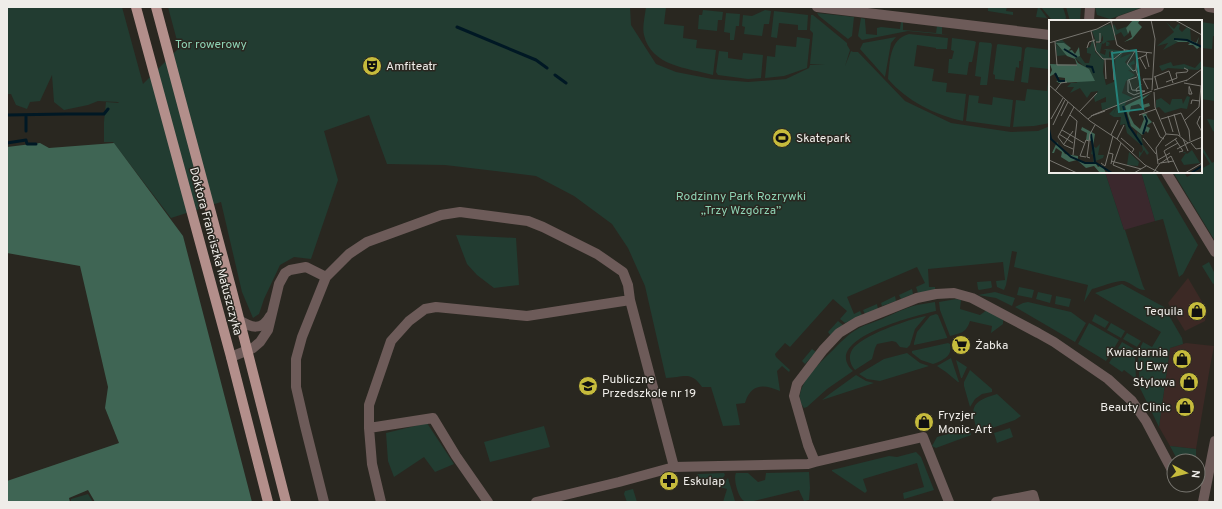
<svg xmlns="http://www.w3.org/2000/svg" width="1222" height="509" font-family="Overpass,sans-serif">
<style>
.commercial{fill:#3c2925}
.industrial{fill:#3b282d}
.green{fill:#223c31}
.forest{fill:#3f6554}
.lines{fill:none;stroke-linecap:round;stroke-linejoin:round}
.stream{stroke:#001824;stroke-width:3}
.minor{stroke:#6d5b59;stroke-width:10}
.major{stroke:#b38f8b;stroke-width:10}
.labels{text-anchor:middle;stroke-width:3;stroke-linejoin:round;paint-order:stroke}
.park-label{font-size:12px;fill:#8ed3b4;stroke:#292720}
.poi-label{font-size:12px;fill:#efede9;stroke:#292720;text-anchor:start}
.street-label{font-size:12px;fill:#efede9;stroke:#292720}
.inset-river{fill:none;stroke:#001824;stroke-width:2}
.inset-road{fill:none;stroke:#787670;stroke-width:1}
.view{fill:#25827a;fill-opacity:0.15;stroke:#25827a;stroke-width:2}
.inset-edge{fill:none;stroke:#efede9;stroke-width:2}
</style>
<rect width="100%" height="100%" fill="#292720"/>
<path class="commercial" d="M 1188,278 L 1207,310 L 1205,321 L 1185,331 L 1168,303 Z
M 1186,343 L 1214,346 L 1210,367 L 1196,449 L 1170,446 L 1159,427 L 1170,348 Z"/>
<path class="industrial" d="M 1105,172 L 1141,172 L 1155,221 L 1124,230 Z"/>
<path class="green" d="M 7,7 L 122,7 L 143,84 L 179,48 L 168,7 L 630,7 L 631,25 L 656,64 L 676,72 L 712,79 L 748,82 L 786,79 L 809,68 L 810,65 L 825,65 L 810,64 L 813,33 L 810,30 L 811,15 L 813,15 L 847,43 L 847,45 L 850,50 L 845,66 L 851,51 L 853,52 L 858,52 L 905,101 L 951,123 L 1011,132 L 1038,131 L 1050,126 L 1050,172 L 1105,172 L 1124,230 L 1125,230 L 1143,286 L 1145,290 C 1137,290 1132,283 1124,281 C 1117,280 1100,287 1092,289 L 1084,302 L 1088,285 L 1014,267 L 1017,252 L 1012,251 L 1006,285 L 1004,290 L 997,287 L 996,281 L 1005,280 L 1003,262 L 928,269 L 929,287 L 935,287 L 935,290 L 918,293 L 916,287 L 925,283 L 917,267 L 847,297 L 854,314 L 860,311 L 862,315 L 845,323 L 840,319 L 847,311 L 833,299 L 790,347 L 785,343 L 775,354 L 776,357 L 790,370 L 789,372 L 782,366 L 777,371 L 780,391 C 764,384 751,383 745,403 L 736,404 L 740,425 L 723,426 L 711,387 L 702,387 C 690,370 684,378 666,378 L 645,286 L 628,248 L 612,224 L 574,196 L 536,176 L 445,165 L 387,164 L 369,115 L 324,131 L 338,180 L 311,259 L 294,257 L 280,265 L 264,299 L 259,314 L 253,318 L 242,292 L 221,202 L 171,218 L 113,142 L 104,142 L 104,122 L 106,102 L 119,103 L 118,102 L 98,101 L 88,105 L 64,110 L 54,102 L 52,75 L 40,101 L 30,102 L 27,109 L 16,105 L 11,94 L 7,94 Z
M 646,7 L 666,7 L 664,24 L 684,26 L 683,38 L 697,40 L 696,48 L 716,50 L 713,75 C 687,68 651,66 644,35 C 642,27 645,16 646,7 Z
M 988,7 L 1007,7 L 1006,11 L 1013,12 L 1013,15 L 988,11 Z
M 1038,7 L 1039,7 L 1047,18 L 1036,17 Z
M 1041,7 L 1063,7 L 1066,17 L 1065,21 L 1051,19 Z
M 1066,7 L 1081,7 L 1080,21 L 1070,21 Z
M 1095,7 L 1143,7 L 1110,19 L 1097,15 Z
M 703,10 L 723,12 L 722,20 L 718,20 L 717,31 L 698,29 L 699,15 L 702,15 Z
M 765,10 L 771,11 L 769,24 L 764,24 L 762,36 L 744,34 L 745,27 L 742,26 L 743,15 L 752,16 Z
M 774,11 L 808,15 L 807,30 L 798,30 L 798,25 L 779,23 L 777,38 L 771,37 Z
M 726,13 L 740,14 L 739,26 L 736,26 L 734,40 L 730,40 L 730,33 L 724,32 Z
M 817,13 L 854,17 L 852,36 L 848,39 L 819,16 Z
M 861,18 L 865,19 C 865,24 866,29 866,34 L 877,35 L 877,28 L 881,27 L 900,29 L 901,22 L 903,22 L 903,30 L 936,33 L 937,26 L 942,27 L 942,34 L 949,35 L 908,31 L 862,40 L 858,36 Z
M 1201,22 L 1215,24 L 1215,36 L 1213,36 L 1212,49 L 1201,48 L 1201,49 Z
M 909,34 L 948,38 L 947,49 L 936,49 L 936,48 L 917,45 L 914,66 L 934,69 L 932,81 L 947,83 L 946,92 L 966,94 L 963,121 C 935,115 907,101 888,79 C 890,62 889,39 909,34 Z
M 797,37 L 810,39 L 807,68 L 784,76 L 765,78 L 767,56 L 775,57 L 776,45 L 796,47 Z
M 896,37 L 891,43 L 885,77 L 860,49 L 863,43 Z
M 952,38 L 974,41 L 976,42 L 972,62 L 969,62 L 967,75 L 948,73 L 949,59 L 952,59 L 954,51 L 951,50 Z
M 980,42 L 991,43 L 992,45 L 987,85 L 980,85 L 981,77 L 975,76 L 979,43 Z
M 998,44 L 1021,47 L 1022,48 L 1021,61 L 1019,61 L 1019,68 L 1016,67 L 1014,81 L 995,79 L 995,75 L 993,74 L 997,45 Z
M 1027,47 L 1050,50 L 1050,75 L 1049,75 L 1049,69 L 1030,67 L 1028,83 L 1021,82 L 1025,49 Z
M 719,51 L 728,52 L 728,58 L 742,60 L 743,53 L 763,55 L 761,78 L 748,79 L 718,75 L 716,72 Z
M 1201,66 L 1215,68 L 1215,101 L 1201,99 Z
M 1048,82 L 1050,82 L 1050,123 L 1034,126 L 1013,127 L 1016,100 L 1025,101 L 1027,89 L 1047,91 Z
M 969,95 L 979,96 L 978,103 L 992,105 L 993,97 L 1013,100 L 1010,127 L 966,121 Z
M 1207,119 L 1215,120 L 1215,132 L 1213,131 Z
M 1201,145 L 1212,163 L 1215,161 L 1215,241 L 1173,172 L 1184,172 L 1187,177 L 1196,172 L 1201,172 L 1201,169 L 1210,164 L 1201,149 Z
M 1141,172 L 1155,172 L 1198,245 L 1183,274 L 1179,277 L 1163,219 L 1155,221 Z
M 456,235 L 516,238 L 519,285 L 494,288 L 477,275 L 467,264 Z
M 1209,262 L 1215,274 L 1215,283 L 1213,284 L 1202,266 Z
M 991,281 L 992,287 L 991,288 L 979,290 L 978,289 L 977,282 Z
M 1122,284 L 1164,307 L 1182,338 L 1183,344 L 1170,348 L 1159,427 L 1140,388 L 1138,356 L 1139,350 L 1143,342 L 1152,347 L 1161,332 L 1095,293 Z
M 1019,287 L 1034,290 L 1032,298 L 1017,295 Z
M 912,289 L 913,294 L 901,299 L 899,295 Z
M 995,292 L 1015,298 L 1012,306 L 996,298 L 978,295 Z
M 1038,292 L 1052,295 L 1050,303 L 1036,299 Z
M 895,296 L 896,301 L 882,306 L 881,303 Z
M 1056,296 L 1071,299 L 1069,307 L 1055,304 Z
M 956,299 L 961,300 L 960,309 L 980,315 L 987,310 L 1003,320 L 1003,324 L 991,333 L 992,326 L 970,321 C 966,333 961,333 950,336 L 940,310 L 939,302 Z
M 935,302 L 936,311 C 918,315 819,339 853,371 L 827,389 L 807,407 L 804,408 C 789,390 820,363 831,352 C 840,343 848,334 859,328 C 867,324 875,322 882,319 C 893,314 905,308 917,305 C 923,304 929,303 935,302 Z
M 1028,302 L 1071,312 L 1086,323 L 1075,342 L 1015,307 L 1023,303 Z
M 877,304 L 878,309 L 865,314 L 863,310 Z
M 936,314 L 938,315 L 947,337 L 947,338 L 914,345 L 914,343 L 917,332 L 930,316 Z
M 1095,314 L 1109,322 L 1105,328 L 1092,321 Z
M 926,316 L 915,329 L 910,345 L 907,348 L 900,347 L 896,342 L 892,341 L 877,344 L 875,348 L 872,359 L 855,370 C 850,364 848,357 852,350 C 860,336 909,319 926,316 Z
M 838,321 L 843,325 L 831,336 L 828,332 Z
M 1089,323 L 1119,340 L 1106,361 L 1078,344 Z
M 1111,323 L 1125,331 L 1121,338 L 1107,330 Z
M 1127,333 L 1141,341 L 1137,347 L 1123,339 Z
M 1122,342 L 1136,350 L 1135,356 L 1136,379 L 1124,370 L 1122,372 L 1109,363 Z
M 948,343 L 950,344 C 950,347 951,349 950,352 C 948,358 939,362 933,364 L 921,360 L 912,353 L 912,351 Z
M 812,349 L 816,352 L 805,364 L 802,361 Z
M 907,353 L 920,363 L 929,366 L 880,381 L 867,379 L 859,374 L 884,359 Z
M 951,358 L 959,382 L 958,382 L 946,372 L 937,366 Z
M 956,360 L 967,367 L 962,378 L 961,378 Z
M 970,370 L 992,389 L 992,392 L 982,394 L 975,399 L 970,407 L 964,386 L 964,382 Z
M 856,375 L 866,381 L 874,383 L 822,400 L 831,393 Z
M 997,394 L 1021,416 L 1015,420 L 978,433 C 970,408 970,402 997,394 Z
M 427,423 L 454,464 L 435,472 L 424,457 L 394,477 L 388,461 L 386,433 Z
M 544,426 L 550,447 L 490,462 L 484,442 Z
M 968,426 L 971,434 L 971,435 L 936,448 L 932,446 L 937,437 L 958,431 L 957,428 Z
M 1010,428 L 1013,437 L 997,443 L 994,433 Z
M 1170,446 L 1196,449 L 1196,461 L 1178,461 Z
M 916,452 L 921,457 L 934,490 L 904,499 L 903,493 L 924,487 L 917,463 L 863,479 L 867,491 L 865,493 L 832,471 L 832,470 L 889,456 L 897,457 Z
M 809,472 L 810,488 L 809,500 L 804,501 L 799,490 L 750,502 C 748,502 746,502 744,501 C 738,497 733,479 736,473 L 748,473 L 758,482 L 765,480 L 766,473 Z
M 724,473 L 725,475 L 719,483 L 717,483 L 717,478 L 697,478 L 697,475 L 698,474 Z
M 728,478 L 735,501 L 735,502 L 723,502 L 727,489 L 720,487 Z
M 633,489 L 637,502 L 627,502 L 624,494 L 625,491 Z
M 88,494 L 93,502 L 71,502 L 71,499 Z"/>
<path class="forest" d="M 40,143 L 49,148 L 114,143 L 183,236 L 252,502 L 95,502 L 88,490 L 69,498 L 70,502 L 7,502 L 7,481 L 119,443 L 105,408 L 108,387 L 80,266 L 7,253 L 7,147 Z"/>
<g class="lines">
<path class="stream" d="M 457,27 L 536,60 L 547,68
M 555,75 L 566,83
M 7,115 L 66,114 L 104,114 L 108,109
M 26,115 L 26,131
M 7,143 L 26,140 L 27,144 L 36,144"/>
<path class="minor" d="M 817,7 L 1050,35
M 1209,7 L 1215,8
M 1089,21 L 1090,7
M 1120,21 L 1159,7
M 1166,172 L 1215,252
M 239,320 C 251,328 262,331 270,316
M 231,357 L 253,348 L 260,342 L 268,330 L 279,284 L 285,273 L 290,270 L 306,267 L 326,277
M 369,428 L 433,418 L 456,456 L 488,502
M 324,502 L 305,426 L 296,387 L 296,359 L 302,337 L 326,277 L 349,254 L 367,242 L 441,215 L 460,212 L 528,221 L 543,227 L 597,254 L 623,272 L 628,285 L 630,300 L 674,467
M 381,502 L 372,464 L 369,428 L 369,405 L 391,341 L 409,321 L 425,309 L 436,307 L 527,316 L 630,300
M 536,502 L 619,482 L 674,467 L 808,464 L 815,462
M 949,502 L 923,437 L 815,462 L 808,445 L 794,396 L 797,384 L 823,350 L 839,333 L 857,322 L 917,298 L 936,294 L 954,293 L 972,298 L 1038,333 L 1054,342 L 1108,379 L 1132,401 L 1146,421 L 1174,474
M 996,502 L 1033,495 L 1035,502
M 1203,502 L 1215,441"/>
<path class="major" d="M 136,7 L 231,357 L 268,502
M 156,7 L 232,291 L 286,502"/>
</g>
<defs>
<symbol id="theatre-disc" viewBox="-11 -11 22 22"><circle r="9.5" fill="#c6bb3c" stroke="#292720"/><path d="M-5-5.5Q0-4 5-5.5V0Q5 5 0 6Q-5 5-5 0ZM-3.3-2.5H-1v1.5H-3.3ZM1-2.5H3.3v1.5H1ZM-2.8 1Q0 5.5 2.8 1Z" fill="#111"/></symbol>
<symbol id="stadium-disc" viewBox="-11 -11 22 22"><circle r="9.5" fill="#c6bb3c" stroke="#292720"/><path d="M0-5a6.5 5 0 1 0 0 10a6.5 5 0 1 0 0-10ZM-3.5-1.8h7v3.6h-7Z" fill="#111"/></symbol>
<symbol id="shop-disc" viewBox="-11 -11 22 22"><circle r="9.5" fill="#c6bb3c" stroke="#292720"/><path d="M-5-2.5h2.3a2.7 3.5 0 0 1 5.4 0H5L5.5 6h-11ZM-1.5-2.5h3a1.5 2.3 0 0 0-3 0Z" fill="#111"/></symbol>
<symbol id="supermarket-disc" viewBox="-11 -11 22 22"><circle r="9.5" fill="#c6bb3c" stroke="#292720"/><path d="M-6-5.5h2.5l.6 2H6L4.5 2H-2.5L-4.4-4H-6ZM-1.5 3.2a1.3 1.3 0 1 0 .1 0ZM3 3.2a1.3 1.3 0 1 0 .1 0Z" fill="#111"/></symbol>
<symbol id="school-disc" viewBox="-11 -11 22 22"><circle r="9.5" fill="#c6bb3c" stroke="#292720"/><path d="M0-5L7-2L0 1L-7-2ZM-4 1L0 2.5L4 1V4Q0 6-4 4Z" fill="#111"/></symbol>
<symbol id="pharmacy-disc" viewBox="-11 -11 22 22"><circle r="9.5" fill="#c6bb3c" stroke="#292720"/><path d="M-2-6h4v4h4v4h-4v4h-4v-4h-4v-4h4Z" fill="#111"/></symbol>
</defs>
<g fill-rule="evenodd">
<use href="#theatre-disc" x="361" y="55" width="22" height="22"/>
<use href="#stadium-disc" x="771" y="127" width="22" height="22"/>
<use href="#shop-disc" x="1186" y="300" width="22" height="22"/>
<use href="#supermarket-disc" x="950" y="334" width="22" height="22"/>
<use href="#shop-disc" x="1171" y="348" width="22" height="22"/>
<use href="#shop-disc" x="1178" y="371" width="22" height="22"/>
<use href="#school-disc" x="577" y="375" width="22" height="22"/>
<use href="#shop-disc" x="1174" y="396" width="22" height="22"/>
<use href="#shop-disc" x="913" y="411" width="22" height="22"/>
<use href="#pharmacy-disc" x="658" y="470" width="22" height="22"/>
</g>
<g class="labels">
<g class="park-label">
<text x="211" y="48">Tor rowerowy</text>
<text x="741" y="200">Rodzinny Park Rozrywki<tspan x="741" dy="14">„Trzy Wzgórza”</tspan></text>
</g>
<g class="poi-label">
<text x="386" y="70">Amfiteatr</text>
<text x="796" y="142">Skatepark</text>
<text x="1183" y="315" text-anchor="end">Tequila</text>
<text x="975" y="349">Żabka</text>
<text x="1168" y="356" text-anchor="end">Kwiaciarnia<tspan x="1168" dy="14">U Ewy</tspan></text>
<text x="602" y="383">Publiczne<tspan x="602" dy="14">Przedszkole nr 19</tspan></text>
<text x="1175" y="386" text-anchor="end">Stylowa</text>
<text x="1171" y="411" text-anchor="end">Beauty Clinic</text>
<text x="938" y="419">Fryzjer<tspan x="938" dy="14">Monic-Art</tspan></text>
<text x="683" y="485">Eskulap</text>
</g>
<g class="street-label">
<text transform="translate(216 251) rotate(75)" y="4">Doktora Franciszka Matuszczyka</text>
</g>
</g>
<g transform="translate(1049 20)">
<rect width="153" height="153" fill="#292720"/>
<path d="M 117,2 L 125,9 L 129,4 L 131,5 L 130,9 L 133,12 L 138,7 L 141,7 L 142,20 L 126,21 L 129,22 L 114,30 L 119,23 L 108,26 L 125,12 ZM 61,4 L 63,8 L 65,4 L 68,10 L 79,6 L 77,8 L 79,14 L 75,17 L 72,12 L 65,16 L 64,13 L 66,20 L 57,21 L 61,23 L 59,25 L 62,24 L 59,26 L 57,26 L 57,29 L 79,31 L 75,32 L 65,38 L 60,31 L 60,37 L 64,38 L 55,40 L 54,52 L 57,65 L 67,61 L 66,39 L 74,33 L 71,38 L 83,33 L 76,42 L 78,45 L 85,40 L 86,44 L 82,45 L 85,51 L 79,50 L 86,55 L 77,61 L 73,73 L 84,78 L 78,80 L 74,89 L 82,108 L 88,117 L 88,112 L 92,115 L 94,125 L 100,133 L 98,135 L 95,130 L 90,138 L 90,131 L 92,133 L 94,130 L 93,126 L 78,113 L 76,104 L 71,105 L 72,97 L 65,97 L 60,94 L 67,87 L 64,95 L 68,86 L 53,90 L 52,83 L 57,82 L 57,77 L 46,82 L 45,77 L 49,71 L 42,72 L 38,78 L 31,68 L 21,73 L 25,67 L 18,67 L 22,63 L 27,63 L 42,53 L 26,38 L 31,36 L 36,43 L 40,43 L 42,34 L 38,33 L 38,28 L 41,27 L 43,21 L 46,21 L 46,32 L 54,40 L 47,32 L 47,23 L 53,23 L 51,33 L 56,35 L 57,30 L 54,30 L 57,29 L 57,22 L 54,24 L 52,22 L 54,21 L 54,15 L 51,22 L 47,22 L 43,11 ZM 13,20 L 22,28 L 15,23 L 7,24 L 18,35 L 8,36 L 6,22 ZM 153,40 L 153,47 L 149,50 L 119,48 L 113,51 L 110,46 L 122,42 L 124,46 L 135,44 L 146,48 ZM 138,76 L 141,77 L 138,89 L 132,88 L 116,93 L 110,87 L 107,88 L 107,80 L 112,78 L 121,85 L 123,79 L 133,79 L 134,84 ZM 51,124 L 49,135 L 55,135 L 54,138 L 44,142 L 45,135 L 42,134 L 44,126 L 47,128 ZM 143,130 L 151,143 L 135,145 L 132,140 L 137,133 L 133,133 L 136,132 L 138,134 ZM 80,132 L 90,142 L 89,146 L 78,145 Z" fill="#223c31"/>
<path d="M 84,0 L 91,0 L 89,3 L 93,7 L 83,19 L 75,22 L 83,17 L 81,10 L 79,14 L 77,8 ZM 150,17 L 148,24 L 152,26 L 148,29 L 144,25 L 139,25 L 141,23 L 139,22 L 129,22 L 125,20 L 141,20 L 147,23 ZM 7,23 L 15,23 L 22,28 L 19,31 L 23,30 L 26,34 L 30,27 L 31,36 L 26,38 L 29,43 L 40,49 L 46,61 L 10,63 L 7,61 L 16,60 L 16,58 L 9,57 L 7,53 L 0,57 L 3,50 L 1,44 L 28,45 L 26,39 L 18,36 ZM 102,73 L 93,80 L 93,85 L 100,83 L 101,86 L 95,88 L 96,92 L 90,84 L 82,86 L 80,94 L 85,104 L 91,109 L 95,99 L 93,94 L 99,93 L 97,94 L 99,98 L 103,102 L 97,106 L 101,108 L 99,113 L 97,111 L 93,115 L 82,106 L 76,86 ZM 33,107 L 46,114 L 44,126 L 43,121 L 37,120 L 38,113 L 32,110 ZM 8,122 L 16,134 L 29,136 L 29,139 L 35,143 L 46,142 L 49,147 L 53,145 L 57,153 L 51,153 L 45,146 L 37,148 L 28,140 L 20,142 L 12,137 L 13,132 L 7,128 L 5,133 L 3,133 Z" fill="#3f6554"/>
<path class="inset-river" d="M 125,19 L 138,20 L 153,27M 15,29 L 28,37M 37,46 L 43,47 L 45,53M 6,53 L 10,61 L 16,61M 74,86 L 80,106 L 93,125M 0,109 L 2,119 L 22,137 L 36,143 L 47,143 L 63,153M 42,114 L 46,142M 94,114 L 98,101 L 96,96M 142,153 L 153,146"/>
<path class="inset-road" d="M 62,0 L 68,25 L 76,30 L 103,33M 102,0 L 106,19 L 103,70M 126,0 L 153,15M 42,11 L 47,31 L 54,39 L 65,39 L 76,30M 6,22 L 8,45 L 28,45M 47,22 L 51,22 L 51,13M 0,23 L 48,9 L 65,0M 38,28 L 40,22 L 46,20M 63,31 L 65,60M 86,31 L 78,44 L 84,51 L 87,50 L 88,39 L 97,35 L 98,32M 97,35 L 100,47M 91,38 L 97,49M 56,39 L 57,59M 87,50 L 92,65 L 87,69 L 88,72M 88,57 L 79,60 L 79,72 L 85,75 L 96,71M 105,57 L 120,51 L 124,63M 106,57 L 109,69M 80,60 L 83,70 L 96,71M 137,61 L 153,49M 117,62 L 128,58 L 127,53 L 138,52 L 139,50 L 135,48M 135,63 L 152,66M 0,65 L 41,101 L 68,119 L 96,145 L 111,153M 140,66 L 143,74 L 140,74 L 140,67M 99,69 L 94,59 L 104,59M 105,70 L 138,60M 6,71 L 12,63 L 18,62M 105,72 L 106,87 L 117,114M 142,84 L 143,80 L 151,81M 30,92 L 48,73M 125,94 L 131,116M 21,95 L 28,101 L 24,135M 90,95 L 107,89M 12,96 L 19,82M 42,96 L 56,91M 119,96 L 124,112M 151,96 L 148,103 L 153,112M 2,99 L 14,78M 39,99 L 44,95 L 103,71M 112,99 L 132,93 L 140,110 L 141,121M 136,100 L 150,87 L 152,66M 104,102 L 111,117 L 115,119M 4,105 L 16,80M 13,110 L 35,123M 10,114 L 24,123M 117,114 L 129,115 L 139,123 L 153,117M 62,115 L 69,100M 72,118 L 85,129 L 83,132M 94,118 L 107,134M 68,119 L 75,105M 126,119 L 134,131 L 130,132M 134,119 L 139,131M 72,123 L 64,145 L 76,150M 142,123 L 147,129 L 153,128M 15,124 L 24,111M 116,126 L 128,118M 24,129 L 15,125 L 9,117 L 25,87M 118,129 L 115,131 L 120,143M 118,129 L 129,123M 128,129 L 139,123M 60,133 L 64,134 L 62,144M 37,137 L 31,136 L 37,120 L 40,121M 41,138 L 38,137 L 41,114 L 46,105M 0,140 L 28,153M 109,140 L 121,133M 62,141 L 92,149M 52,143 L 56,146 L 64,116M 112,143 L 122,136 L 130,153M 109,144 L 107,128 L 117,114M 85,153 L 97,146M 104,153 L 111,143 L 125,141M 136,153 L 153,143"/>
<path class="view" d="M 87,30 L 94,89 L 70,92 L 63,33 Z"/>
<rect width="153" height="153" class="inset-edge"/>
</g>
<rect width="1222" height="509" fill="none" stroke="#efede9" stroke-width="16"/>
<g transform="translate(1186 473) rotate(97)"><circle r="19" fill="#292720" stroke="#787670"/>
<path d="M0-3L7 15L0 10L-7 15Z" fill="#c6bb3c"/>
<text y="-6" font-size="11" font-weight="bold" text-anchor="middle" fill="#efede9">N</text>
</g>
</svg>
